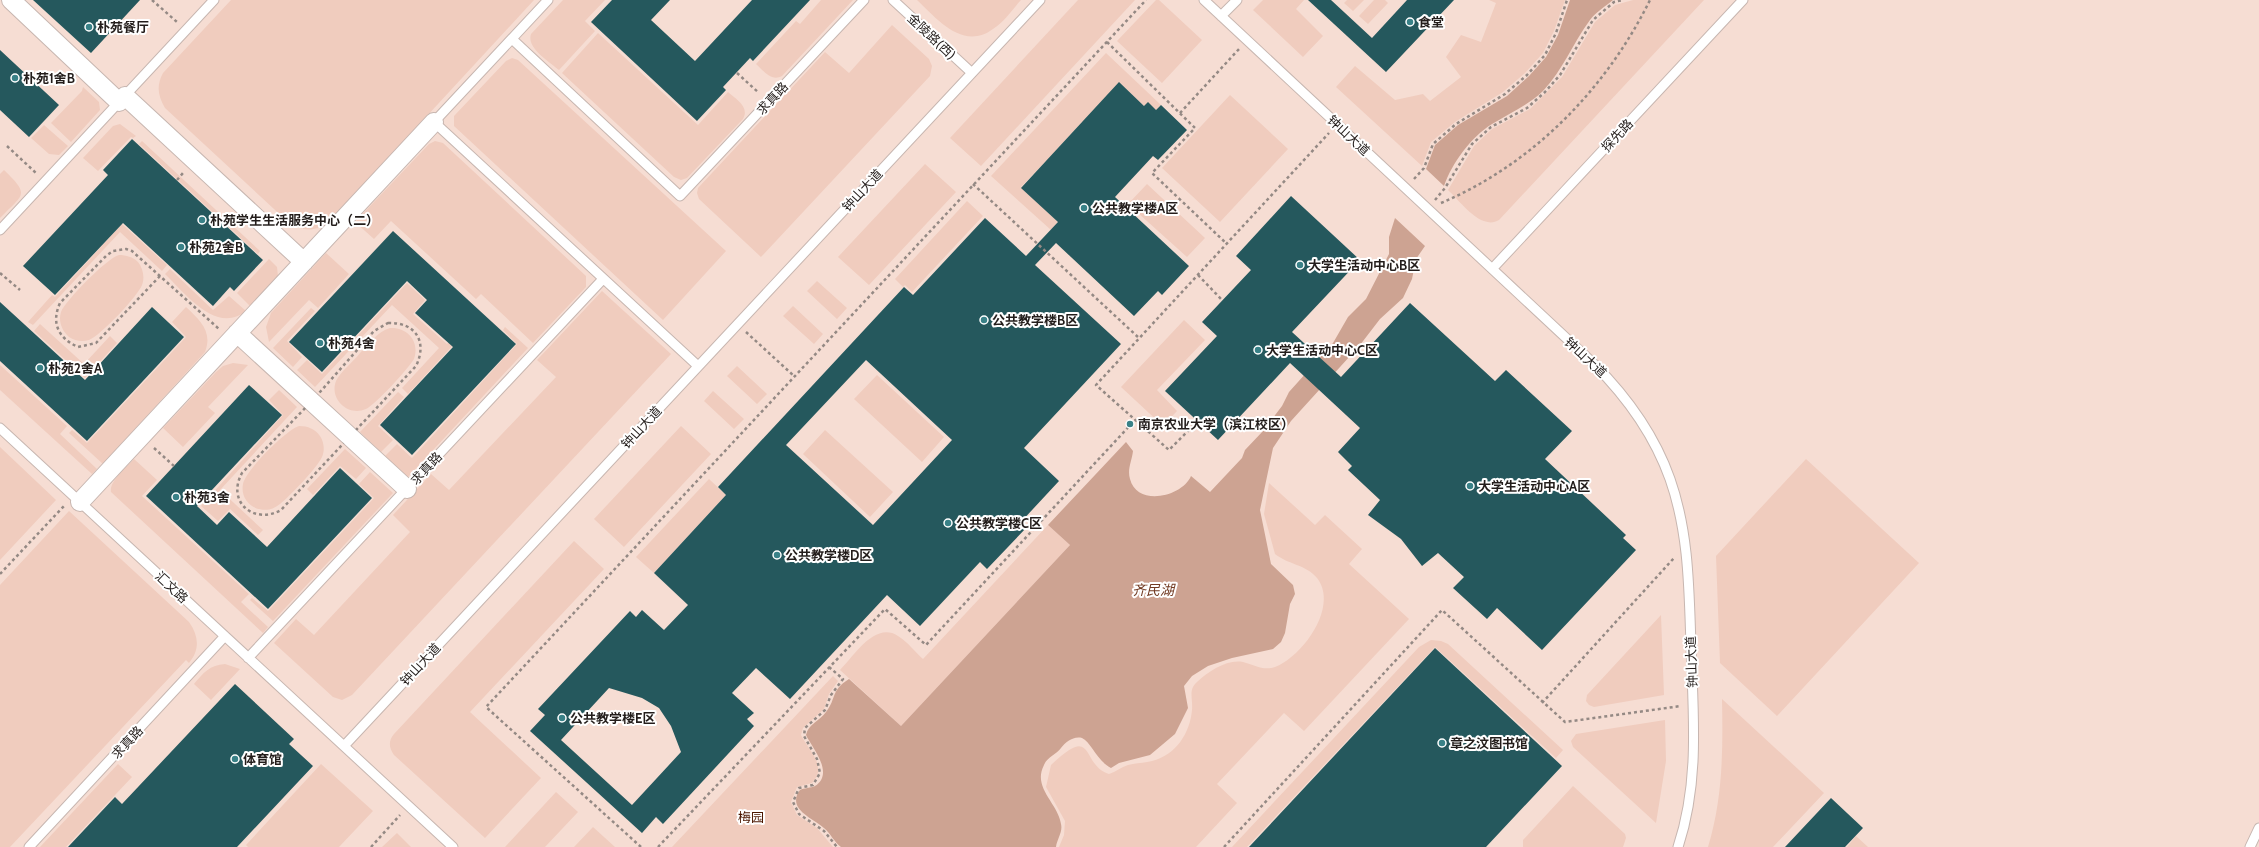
<svg xmlns="http://www.w3.org/2000/svg" width="2259" height="847" font-family="Cabin,'Noto Sans SC',sans-serif">
<style>
.built{fill:#f6ddd3}
.green{fill:#f0ccbe}
.water{fill:#cda392}
.building{fill:#25585d;fill-rule:evenodd}
.lines{fill:none;stroke-linecap:round;stroke-linejoin:round}
.lane-casing{stroke:#c7b6b0;stroke-width:11}
.street-casing{stroke:#c7b6b0;stroke-width:20}
.path{stroke:#948984;stroke-width:2.5;stroke-dasharray:3 3;stroke-linecap:butt}
.lane{stroke:#fff;stroke-width:9}
.street{stroke:#fff;stroke-width:18}
.poi-dot{fill:#398187;stroke:#fff;stroke-width:1.5}
.labels{text-anchor:middle;stroke-width:4;stroke-linejoin:round;paint-order:stroke}
.poi-label{font-size:13px;font-weight:bold;fill:#231d1b;stroke:#fff;text-anchor:start}
.street-label{font-size:13px;fill:#231d1b;stroke:#fff}
.park-label{font-size:13px;fill:#4b1700;stroke:#fff}
.water-label{font-size:14px;font-style:italic;fill:#723b23;stroke:#fff}
</style>
<rect width="100%" height="100%" fill="#fcebe4"/>
<path class="built" d="M 0,0 L 2259,0 L 2259,847 L 0,847 Z"/>
<path class="green" d="M 231,0 L 534,0 L 330,221 C 318,232 302,232 288,222 L 165,108 C 158,96 156,86 163,73 Z
M 563,0 L 605,0 L 585,21 L 595,31 L 559,70 C 550,62 526,48 531,34 Z
M 821,0 L 853,0 L 782,76 C 771,82 763,70 756,64 L 796,21 L 800,24 Z
M 917,0 L 1021,0 C 1012,10 1004,22 993,29 C 963,51 937,19 917,0 Z
M 1078,0 L 1135,0 L 981,166 L 950,138 Z
M 1156,0 L 1159,0 L 1202,40 L 1162,83 L 1117,41 Z
M 1263,0 L 1304,0 L 1296,9 L 1323,36 L 1303,57 L 1253,10 Z
M 1347,0 L 1364,0 L 1353,11 L 1344,3 Z
M 1374,0 L 1385,0 L 1388,3 L 1368,24 L 1359,16 Z
M 1489,0 L 1565,0 L 1554,31 L 1543,53 L 1525,73 L 1503,92 L 1455,122 L 1431,142 L 1422,166 L 1336,87 L 1355,66 L 1395,100 L 1423,94 L 1430,101 L 1461,77 L 1446,57 L 1461,35 L 1481,42 L 1496,3 Z
M 1633,0 L 1704,0 L 1499,220 C 1481,231 1460,201 1448,190 L 1474,146 L 1492,129 L 1530,109 L 1562,77 L 1595,22 L 1615,5 Z
M 892,25 L 929,59 L 932,66 L 930,76 L 761,257 L 699,199 L 697,193 L 698,188 L 825,52 L 849,73 Z
M 598,33 L 698,125 L 728,92 C 736,99 750,107 743,119 L 687,178 L 681,180 L 674,177 L 562,73 Z
M 1106,53 L 1161,105 L 1156,110 L 1144,106 L 1119,83 L 1108,145 L 1082,122 L 1057,149 L 1082,172 L 1071,184 L 1046,161 L 1021,187 L 1058,222 L 1051,230 L 991,176 Z
M 512,58 L 518,60 L 726,251 L 663,320 L 454,126 L 454,116 L 506,61 Z
M 83,87 L 99,102 L 100,110 L 71,142 L 51,123 L 82,91 Z
M 1230,95 L 1288,149 L 1220,222 L 1162,168 Z
M 120,124 L 136,136 L 133,138 L 131,137 L 98,171 L 83,158 L 113,126 Z
M 44,125 L 68,146 L 59,155 L 49,154 L 31,138 Z
M 142,141 L 260,251 L 258,254 L 139,144 Z
M 435,141 L 443,143 L 586,276 L 586,287 L 533,343 L 481,294 L 476,299 L 391,221 L 374,239 L 355,222 L 429,144 Z
M 925,164 L 956,192 L 869,285 L 838,257 Z
M 4,170 C 31,196 23,194 0,218 L 0,174 Z
M 1147,184 L 1205,238 L 1187,257 L 1128,204 Z
M 967,201 L 983,216 L 912,292 L 905,285 L 903,287 L 895,279 Z
M 122,224 L 167,265 L 162,271 L 120,232 L 33,325 L 28,322 L 52,295 L 55,297 Z
M 326,253 L 349,274 L 318,308 L 309,300 L 269,342 L 266,327 L 271,313 Z
M 119,255 C 126,255 133,257 138,262 C 143,268 145,278 142,285 C 138,296 100,336 89,340 C 82,342 75,341 69,337 C 62,331 58,321 61,312 C 65,301 107,258 119,255 Z
M 269,259 L 277,267 L 278,276 L 250,306 L 237,293 Z
M 170,269 L 213,310 L 229,296 L 246,311 C 216,335 185,293 165,274 Z
M 817,281 L 847,308 L 837,319 L 807,291 Z
M 407,283 L 425,300 L 413,314 L 447,344 L 453,337 L 457,341 L 408,394 L 402,388 L 439,348 L 392,305 L 315,387 L 297,370 L 307,360 L 322,374 Z
M 602,291 L 671,354 L 352,695 L 342,700 L 333,697 L 274,643 L 296,619 L 314,635 L 410,532 L 393,515 L 431,474 L 449,490 L 556,377 L 537,360 Z
M 793,306 L 823,334 L 814,344 L 783,316 Z
M 186,307 C 200,320 213,332 205,352 L 103,464 L 69,433 L 72,430 L 87,443 L 186,337 L 172,322 Z
M 311,308 L 315,311 L 287,341 L 302,357 L 293,367 L 273,348 Z
M 1184,320 L 1205,340 L 1157,390 L 1177,411 L 1163,426 L 1121,387 Z
M 40,324 L 84,364 L 110,336 L 117,343 L 85,378 L 34,331 Z
M 505,327 L 528,348 L 408,477 L 385,456 L 397,444 L 412,458 L 517,344 L 503,330 Z
M 390,328 C 408,327 420,342 414,359 C 409,368 375,405 366,409 C 348,417 329,399 336,381 C 341,371 353,362 360,353 C 369,344 377,332 390,328 Z
M 233,363 L 248,365 L 208,407 L 215,413 L 183,447 L 163,428 L 216,372 L 223,366 Z
M 0,365 L 67,426 L 60,434 L 97,469 L 92,474 L 0,390 Z
M 737,366 L 767,394 L 757,404 L 727,376 Z
M 877,375 L 944,437 L 922,462 L 854,399 Z
M 279,390 L 297,407 L 220,490 L 263,530 L 258,535 L 230,509 L 218,521 L 201,506 L 283,415 L 269,400 Z
M 713,391 L 744,419 L 734,429 L 704,401 Z
M 398,392 L 404,397 L 378,426 L 393,440 L 381,452 L 360,432 Z
M 299,426 C 308,426 315,429 320,436 C 324,442 325,450 322,457 C 317,468 290,496 280,504 C 264,518 239,505 243,484 C 246,470 286,430 299,426 Z
M 681,426 L 711,454 L 624,547 L 594,519 Z
M 825,430 L 893,492 L 870,517 L 803,454 Z
M 0,447 L 56,500 L 0,560 Z
M 345,449 L 366,468 L 356,479 L 340,466 L 313,495 L 307,489 Z
M 134,459 L 157,480 L 142,496 L 249,594 L 241,602 L 268,627 L 263,633 L 111,492 C 109,481 127,467 134,459 Z
M 1806,459 L 1919,563 L 1777,716 L 1720,663 L 1716,556 Z
M 370,472 L 393,493 L 273,621 L 250,600 L 252,598 L 268,611 L 374,498 L 359,484 Z
M 709,479 L 726,495 L 654,573 L 636,557 Z
M 1269,483 L 1315,525 L 1325,515 L 1362,549 L 1349,564 L 1409,619 L 1304,731 L 1284,713 L 1217,784 L 1237,803 L 1196,847 L 1059,847 L 1064,835 L 1065,821 L 1046,787 L 1051,765 C 1096,722 1080,765 1109,774 C 1116,772 1121,767 1128,765 C 1136,763 1144,763 1152,761 C 1176,755 1190,733 1192,710 C 1193,698 1188,690 1197,682 C 1209,671 1227,659 1243,662 C 1255,665 1263,671 1275,667 C 1303,656 1339,606 1317,578 C 1307,565 1287,564 1275,554 L 1264,514 Z
M 69,511 L 189,622 C 199,636 200,650 189,663 L 186,660 L 10,847 L 0,847 L 0,585 Z
M 1048,525 L 1070,545 L 901,726 L 840,670 C 854,656 875,621 898,636 C 908,642 915,652 923,659 Z
M 574,541 L 604,569 L 470,712 L 541,778 L 485,838 L 394,755 C 389,748 388,741 394,734 Z
M 1661,615 L 1664,695 L 1594,707 L 1589,705 L 1586,701 L 1587,695 Z
M 1431,640 L 1441,641 L 1448,644 L 1563,750 L 1556,758 L 1435,647 L 1247,847 L 1232,847 L 1419,647 Z
M 225,664 L 240,669 L 211,700 L 194,684 C 203,673 210,665 225,664 Z
M 833,676 L 838,681 L 829,694 L 824,709 L 803,728 L 801,735 C 809,751 828,767 812,783 L 797,787 L 791,802 L 797,815 L 817,828 L 833,847 L 672,847 Z
M 1722,699 L 1824,793 L 1773,847 L 1708,847 C 1723,798 1723,749 1722,699 Z
M 1665,720 L 1666,761 L 1656,823 L 1573,747 L 1571,741 L 1576,734 Z
M 118,764 L 132,777 L 66,847 L 40,847 Z
M 321,764 L 373,811 L 339,847 L 248,847 L 246,845 Z
M 1573,786 L 1625,834 L 1626,838 L 1623,847 L 1523,847 L 1523,840 Z
M 556,792 L 578,812 L 545,847 L 505,847 Z
M 593,827 L 615,847 L 574,847 Z
M 397,833 L 411,847 L 382,847 Z
M 1856,836 L 1868,847 L 1847,847 Z"/>
<path class="water" d="M 1570,0 L 1613,0 C 1606,6 1596,12 1590,20 C 1573,43 1563,70 1543,91 C 1527,106 1510,113 1492,124 C 1471,137 1452,163 1444,186 L 1426,169 L 1435,145 L 1458,125 L 1507,96 L 1529,76 L 1546,57 L 1558,35 Z
M 1395,218 L 1425,246 L 1416,259 L 1412,279 L 1403,298 L 1380,319 L 1360,345 L 1291,421 L 1273,448 L 1260,510 L 1271,564 L 1293,585 L 1295,594 L 1290,604 L 1285,633 L 1281,642 L 1273,649 L 1232,658 L 1208,666 L 1192,676 L 1184,686 L 1188,708 L 1175,734 L 1150,755 L 1119,763 L 1111,768 C 1097,761 1091,742 1082,738 C 1073,736 1066,742 1061,748 C 1056,755 1047,757 1044,765 C 1032,788 1058,803 1061,824 C 1063,832 1057,839 1056,847 L 841,847 C 834,842 831,834 824,828 C 813,818 786,809 800,790 C 804,788 811,788 815,786 C 835,773 812,748 806,735 C 808,724 820,721 826,712 C 837,698 830,691 849,679 L 901,726 L 1070,545 L 1048,525 L 1126,442 L 1133,451 C 1132,461 1127,469 1130,479 C 1137,507 1182,497 1191,476 L 1210,492 L 1242,458 L 1245,450 L 1263,431 L 1282,406 L 1289,392 L 1333,343 L 1348,317 L 1366,299 L 1389,254 L 1389,237 Z"/>
<path class="building" d="M 33,0 L 140,0 L 91,53 Z
M 612,0 L 670,0 L 651,20 L 695,61 L 752,0 L 810,0 L 753,61 L 750,58 L 723,87 L 726,90 L 697,121 L 591,22 Z
M 1308,0 L 1331,0 L 1372,38 L 1407,0 L 1454,0 L 1386,72 Z
M 0,50 L 59,105 L 29,137 L 0,110 Z
M 1119,82 L 1144,106 L 1148,102 L 1156,110 L 1161,105 L 1187,130 L 1158,160 L 1153,156 L 1115,197 L 1189,266 L 1162,295 L 1158,291 L 1134,316 L 1056,243 L 1035,265 L 1121,344 L 1024,448 L 1059,481 L 1020,523 L 1026,528 L 987,569 L 980,562 L 920,626 L 887,595 L 790,699 L 756,668 L 732,693 L 754,713 L 747,719 L 754,726 L 663,824 L 656,817 L 642,833 L 530,731 L 545,715 L 538,709 L 630,611 L 636,617 L 642,610 L 664,630 L 688,605 L 654,573 L 726,495 L 718,487 L 904,287 L 913,295 L 985,218 L 1026,256 L 1058,222 L 1021,188 ZM 866,360 L 952,440 L 873,525 L 786,445 ZM 609,688 L 642,698 L 659,708 L 671,726 L 681,752 L 632,805 L 561,740 Z
M 132,139 L 263,260 L 234,291 L 230,287 L 213,306 L 123,223 L 55,295 L 23,266 L 108,175 L 103,170 Z
M 1291,196 L 1360,260 L 1292,332 L 1341,377 L 1410,303 L 1495,381 L 1506,370 L 1572,431 L 1545,459 L 1626,535 L 1623,538 L 1636,550 L 1542,650 L 1497,608 L 1487,619 L 1453,588 L 1464,577 L 1438,553 L 1422,566 L 1401,539 L 1368,515 L 1380,500 L 1348,470 L 1352,466 L 1338,452 L 1360,428 L 1290,363 L 1218,440 L 1165,391 L 1217,336 L 1202,322 L 1251,270 L 1236,256 Z
M 393,231 L 516,344 L 412,455 L 380,425 L 453,347 L 415,313 L 427,300 L 407,281 L 322,372 L 289,342 Z
M 0,302 L 85,380 L 152,307 L 184,337 L 87,441 L 0,361 Z
M 249,385 L 282,415 L 197,506 L 217,525 L 229,512 L 267,547 L 340,468 L 372,498 L 268,609 L 146,496 Z
M 1435,648 L 1562,766 L 1486,847 L 1249,847 Z
M 235,684 L 294,739 L 289,744 L 313,766 L 237,847 L 68,847 L 115,797 L 122,804 Z
M 1831,798 L 1863,828 L 1845,847 L 1785,847 Z"/>
<g class="lines">
<defs>
<path id="lane" d="M 548,0 L 434,122 L 698,366
M 893,0 L 972,73
M 1204,0 L 1594,364 C 1627,397 1654,434 1670,479 C 1689,533 1689,589 1691,646 C 1693,714 1700,781 1678,847
M 1221,16 L 1237,0
M 512,39 L 680,196 L 864,0
M 0,230 L 214,0
M 1492,269 L 1743,0
M 0,428 L 453,847
M 248,658 L 603,279
M 344,746 L 1040,0
M 29,847 L 225,636
M 2250,847 L 2259,828"/>
<path id="street" d="M 11,0 L 119,102
M 125,96 L 304,262
M 237,333 L 407,489
M 80,502 L 434,122"/>
</defs>
<use href="#lane" class="lane-casing"/>
<use href="#street" class="street-casing"/>
<path class="path" d="M 152,0 L 177,22
M 1107,42 L 1195,128 L 1152,173 L 1227,244
M 737,73 L 759,93
M 1180,113 L 1239,49
M 7,146 L 36,173
M 1414,179 L 1424,168 L 1433,144 L 1456,124 L 1505,94 L 1527,75 L 1545,55 L 1556,33 L 1567,0
M 177,180 L 183,173
M 973,184 L 1139,338
M 1435,200 L 1445,188 L 1472,144 L 1491,127 L 1527,108 L 1545,92 L 1560,75 L 1593,20 L 1614,2 L 1623,0
M 1441,203 C 1533,164 1606,89 1650,0
M 0,273 L 20,290
M 1198,275 L 1222,300
M 160,276 L 96,343 L 78,347 C 58,338 51,323 60,303 L 106,256 L 113,251 L 126,249 L 132,251 L 219,329
M 388,323 C 415,322 428,341 416,366 L 281,510 C 254,525 226,502 242,473 L 312,401 L 374,331 Z
M 746,332 L 794,376
M 1198,421 L 1169,450 L 1096,385 L 1329,133
M 154,448 L 174,466
M 0,574 L 64,506
M 829,667 L 843,679 L 831,695 L 825,710 L 805,728 L 804,736 L 817,759 L 820,773 L 813,785 L 799,788 L 793,802 L 799,814 L 824,831 L 837,847
M 1542,703 L 1674,558
M 371,847 L 400,815
M 641,847 L 486,707 L 1146,0
M 658,847 L 885,609 L 926,645 L 1135,420
M 1224,847 L 1442,610 L 1565,722 L 1681,706"/>
<use href="#lane" class="lane"/>
<use href="#street" class="street"/>
</g>
<g class="poi-dot">
<circle cx="1410" cy="22" r="4"/>
<circle cx="89" cy="27" r="4"/>
<circle cx="15" cy="78" r="4"/>
<circle cx="1084" cy="208" r="4"/>
<circle cx="202" cy="220" r="4"/>
<circle cx="181" cy="247" r="4"/>
<circle cx="1300" cy="265" r="4"/>
<circle cx="984" cy="320" r="4"/>
<circle cx="320" cy="343" r="4"/>
<circle cx="1258" cy="350" r="4"/>
<circle cx="40" cy="368" r="4"/>
<circle cx="1130" cy="424" r="4"/>
<circle cx="1470" cy="486" r="4"/>
<circle cx="176" cy="497" r="4"/>
<circle cx="948" cy="523" r="4"/>
<circle cx="777" cy="555" r="4"/>
<circle cx="562" cy="718" r="4"/>
<circle cx="1442" cy="743" r="4"/>
<circle cx="235" cy="759" r="4"/>
</g>
<g class="labels">
<g class="poi-label">
<text x="1418" y="27">食堂</text>
<text x="97" y="32">朴苑餐厅</text>
<text x="23" y="83">朴苑1舍B</text>
<text x="1092" y="213">公共教学楼A区</text>
<text x="210" y="225">朴苑学生生活服务中心（二）</text>
<text x="189" y="252">朴苑2舍B</text>
<text x="1308" y="270">大学生活动中心B区</text>
<text x="992" y="325">公共教学楼B区</text>
<text x="328" y="348">朴苑4舍</text>
<text x="1266" y="355">大学生活动中心C区</text>
<text x="48" y="373">朴苑2舍A</text>
<text x="1138" y="429">南京农业大学（滨江校区）</text>
<text x="1478" y="491">大学生活动中心A区</text>
<text x="184" y="502">朴苑3舍</text>
<text x="956" y="528">公共教学楼C区</text>
<text x="785" y="560">公共教学楼D区</text>
<text x="570" y="723">公共教学楼E区</text>
<text x="1450" y="748">章之汶图书馆</text>
<text x="243" y="764">体育馆</text>
</g>
<g class="street-label">
<text transform="translate(932 36) rotate(43)" y="5">金陵路(西)</text>
<text transform="translate(772 98) rotate(-47)" y="5">求真路</text>
<text transform="translate(1349 135) rotate(43)" y="5">钟山大道</text>
<text transform="translate(1617 135) rotate(-47)" y="5">探先路</text>
<text transform="translate(862 190) rotate(-47)" y="5">钟山大道</text>
<text transform="translate(1586 357) rotate(43)" y="5">钟山大道</text>
<text transform="translate(641 427) rotate(-47)" y="5">钟山大道</text>
<text transform="translate(426 468) rotate(-47)" y="5">求真路</text>
<text transform="translate(172 587) rotate(43)" y="5">汇文路</text>
<text transform="translate(1691 662) rotate(-92)" y="5">钟山大道</text>
<text transform="translate(420 664) rotate(-47)" y="5">钟山大道</text>
<text transform="translate(127 742) rotate(-47)" y="5">求真路</text>
</g>
<g class="park-label">
<text x="751" y="822">梅园</text>
</g>
<g class="water-label">
<text x="1153" y="595">齐民湖</text>
</g>
</g>
</svg>
